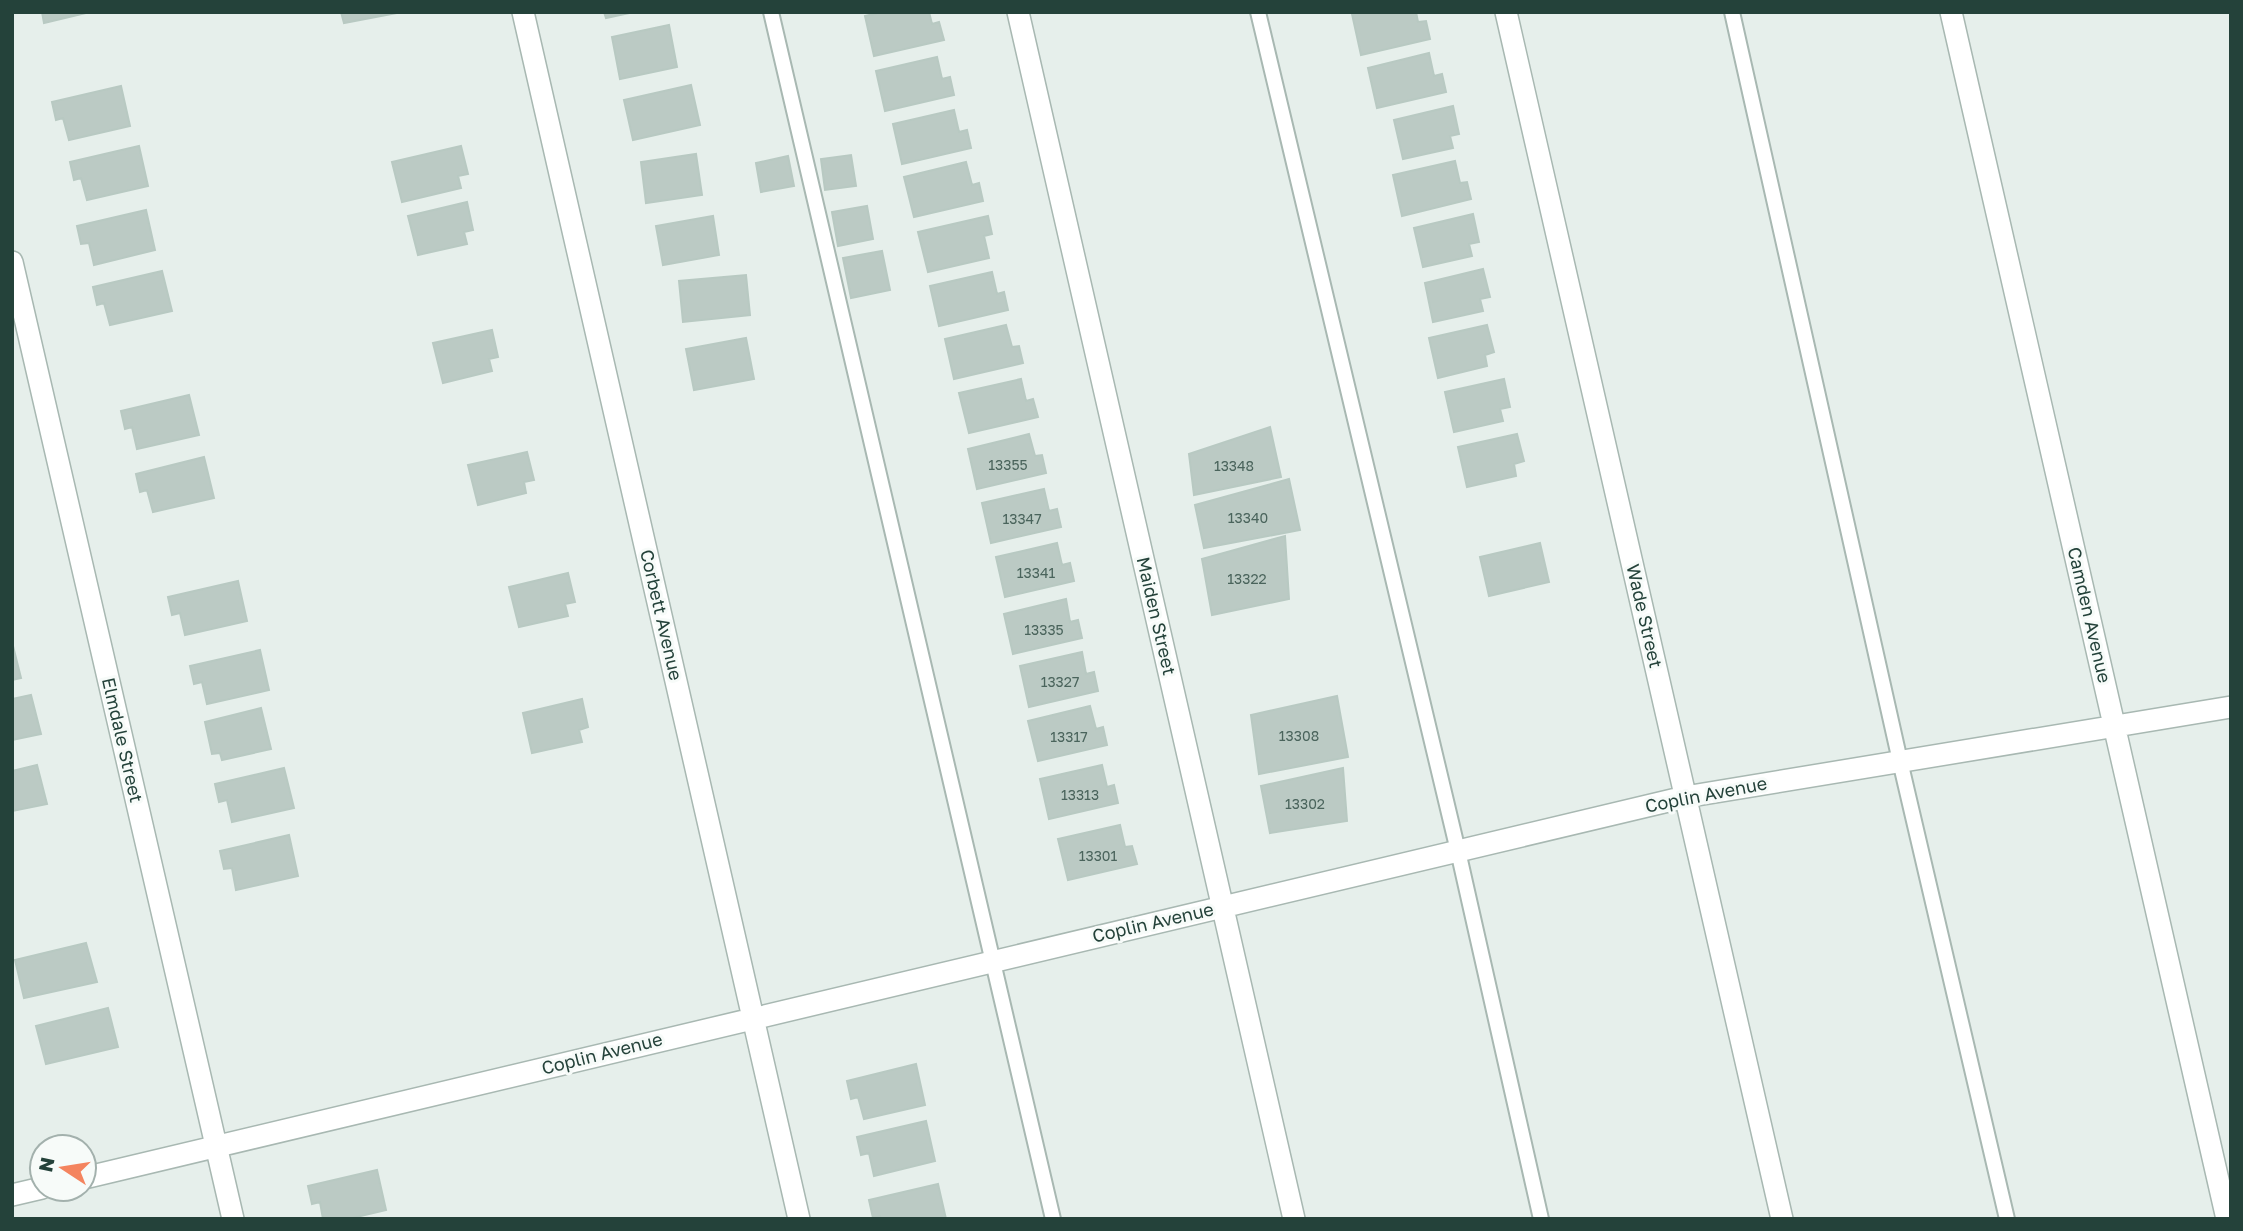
<svg xmlns="http://www.w3.org/2000/svg" width="2243" height="1231" font-family="'Golos Text',sans-serif">
<style>
.building{fill:#bbcac4;stroke:#b8c9c2;stroke-width:2}
.lines{fill:none;stroke-linecap:round;stroke-linejoin:round}
.lane-casing{stroke:#a8b8b2;stroke-width:18}
.street-casing{stroke:#a8b8b2;stroke-width:24}
.lane{stroke:#fff;stroke-width:14}
.street{stroke:#fff;stroke-width:21}
.labels{text-anchor:middle;stroke-width:6;stroke-linejoin:round;paint-order:stroke}
.number-label{font-size:14px;fill:#4a645c}
.street-label{font-size:18px;fill:#24423a;stroke:#f7fbf9}
</style>
<rect width="100%" height="100%" fill="#e6efeb"/>
<path class="building" d="M 42,12 L 90,12 L 44,23 Z
M 341,12 L 402,12 L 344,23 Z
M 604,12 L 634,12 L 606,18 Z
M 882,12 L 929,12 L 932,24 L 939,22 L 944,40 L 874,56 L 865,16 Z
M 1361,12 L 1416,12 L 1418,22 L 1426,21 L 1430,39 L 1361,55 L 1352,14 Z
M 669,25 L 677,67 L 620,79 L 612,37 Z
M 1429,53 L 1434,76 L 1442,74 L 1446,92 L 1377,108 L 1368,68 Z
M 937,57 L 942,79 L 950,77 L 954,95 L 885,111 L 876,71 Z
M 691,85 L 700,125 L 633,140 L 624,100 Z
M 121,86 L 130,126 L 69,140 L 63,118 L 56,120 L 52,102 Z
M 1453,106 L 1459,134 L 1450,136 L 1453,148 L 1403,159 L 1394,120 Z
M 954,110 L 959,132 L 967,130 L 971,148 L 902,164 L 893,124 Z
M 139,146 L 148,186 L 87,200 L 81,178 L 74,180 L 70,162 Z
M 461,146 L 468,174 L 458,176 L 461,188 L 402,202 L 392,162 Z
M 696,154 L 702,195 L 646,203 L 641,162 Z
M 851,155 L 856,186 L 825,190 L 821,159 Z
M 788,156 L 794,186 L 761,192 L 756,163 Z
M 1455,161 L 1460,183 L 1467,182 L 1471,199 L 1402,216 L 1393,175 Z
M 966,162 L 972,185 L 979,183 L 983,201 L 914,217 L 904,177 Z
M 467,202 L 473,230 L 464,232 L 467,244 L 418,255 L 408,216 Z
M 867,206 L 873,239 L 838,246 L 832,212 Z
M 146,210 L 155,250 L 94,265 L 89,243 L 81,244 L 77,226 Z
M 1473,214 L 1479,242 L 1469,244 L 1472,256 L 1423,267 L 1414,228 Z
M 713,216 L 719,255 L 663,265 L 656,226 Z
M 988,216 L 992,234 L 984,236 L 989,258 L 928,272 L 918,232 Z
M 882,251 L 890,290 L 851,298 L 843,258 Z
M 1483,269 L 1490,297 L 1480,299 L 1483,311 L 1433,322 L 1425,283 Z
M 162,271 L 172,311 L 110,325 L 104,303 L 97,305 L 93,287 Z
M 992,272 L 997,294 L 1004,292 L 1008,310 L 939,326 L 930,286 Z
M 746,275 L 750,315 L 683,322 L 679,281 Z
M 1006,325 L 1012,347 L 1019,346 L 1023,363 L 954,379 L 945,339 Z
M 1487,325 L 1494,352 L 1485,355 L 1487,366 L 1438,378 L 1429,338 Z
M 492,330 L 498,357 L 489,359 L 492,371 L 443,383 L 433,343 Z
M 746,338 L 754,379 L 694,390 L 686,349 Z
M 1021,379 L 1026,401 L 1033,399 L 1038,417 L 969,433 L 959,393 Z
M 1504,379 L 1510,407 L 1500,409 L 1503,421 L 1454,432 L 1445,392 Z
M 189,395 L 199,435 L 137,449 L 132,427 L 125,429 L 121,411 Z
M 1270,427 L 1281,477 L 1194,495 L 1189,454 Z
M 1029,434 L 1035,456 L 1042,455 L 1046,473 L 977,489 L 968,449 Z
M 1517,434 L 1524,461 L 1514,464 L 1516,476 L 1467,487 L 1458,447 Z
M 527,452 L 534,480 L 524,482 L 526,493 L 478,505 L 468,465 Z
M 204,457 L 214,498 L 153,512 L 147,490 L 140,492 L 136,474 Z
M 1289,479 L 1300,530 L 1204,548 L 1195,505 Z
M 1044,489 L 1049,511 L 1057,509 L 1061,527 L 991,543 L 982,503 Z
M 1285,536 L 1289,599 L 1212,615 L 1202,559 Z
M 1057,543 L 1062,565 L 1070,563 L 1074,581 L 1005,597 L 996,557 Z
M 1540,543 L 1549,582 L 1489,596 L 1480,557 Z
M 568,573 L 575,602 L 565,604 L 568,616 L 519,627 L 509,587 Z
M 238,581 L 247,621 L 185,635 L 180,613 L 172,615 L 168,597 Z
M 1066,599 L 1070,622 L 1078,620 L 1082,638 L 1013,654 L 1004,614 Z
M 12,642 L 21,678 L 12,680 Z
M 260,650 L 269,690 L 207,704 L 202,682 L 194,684 L 190,666 Z
M 1082,652 L 1086,674 L 1094,672 L 1098,691 L 1029,707 L 1020,666 Z
M 31,695 L 41,734 L 12,740 L 12,699 Z
M 1337,696 L 1348,757 L 1259,774 L 1251,715 Z
M 582,699 L 588,727 L 579,730 L 582,742 L 532,753 L 523,713 Z
M 1090,706 L 1096,729 L 1103,727 L 1107,745 L 1038,761 L 1028,721 Z
M 261,708 L 271,749 L 222,760 L 220,753 L 212,754 L 205,722 Z
M 37,765 L 47,804 L 12,811 L 12,771 Z
M 1102,765 L 1107,787 L 1114,785 L 1118,803 L 1049,819 L 1040,779 Z
M 284,768 L 294,808 L 232,822 L 227,800 L 219,802 L 215,784 Z
M 1343,768 L 1347,821 L 1270,833 L 1261,786 Z
M 1120,825 L 1125,847 L 1132,846 L 1137,864 L 1068,880 L 1058,839 Z
M 289,835 L 298,876 L 236,890 L 232,868 L 224,869 L 220,851 Z
M 86,943 L 97,982 L 24,998 L 15,960 Z
M 108,1008 L 118,1047 L 46,1064 L 36,1026 Z
M 916,1064 L 925,1105 L 864,1119 L 858,1097 L 851,1099 L 847,1081 Z
M 926,1121 L 935,1161 L 874,1176 L 869,1153 L 861,1155 L 857,1137 Z
M 377,1170 L 386,1210 L 348,1219 L 323,1219 L 320,1202 L 312,1204 L 308,1186 Z
M 938,1184 L 946,1219 L 881,1219 L 880,1216 L 873,1218 L 869,1200 Z"/>
<g class="lines">
<defs>
<path id="lane" d="M 771,12 L 1053,1219
M 1258,12 L 1458,851 L 1541,1219
M 1732,12 L 1900,761 L 2007,1219"/>
<path id="street" d="M 523,12 L 799,1219
M 1018,12 L 1294,1219
M 1506,12 L 1782,1219
M 1951,12 L 2227,1219
M 12,262 L 233,1219
M 84,1178 L 1685,797 L 2231,707
M 12,1195 L 42,1188"/>
</defs>
<use href="#lane" class="lane-casing"/>
<use href="#street" class="street-casing"/>
<use href="#lane" class="lane"/>
<use href="#street" class="street"/>
</g>
<g class="labels">
<g class="number-label">
<text x="1008" y="470">13355</text>
<text x="1234" y="471">13348</text>
<text x="1248" y="523">13340</text>
<text x="1022" y="524">13347</text>
<text x="1036" y="578">13341</text>
<text x="1247" y="584">13322</text>
<text x="1044" y="635">13335</text>
<text x="1060" y="687">13327</text>
<text x="1299" y="741">13308</text>
<text x="1069" y="742">13317</text>
<text x="1080" y="800">13313</text>
<text x="1305" y="809">13302</text>
<text x="1098" y="861">13301</text>
</g>
<g class="street-label">
<text transform="translate(661 615) rotate(77)" y="6">Corbett Avenue</text>
<text transform="translate(2089 615) rotate(77)" y="6">Camden Avenue</text>
<text transform="translate(1156 616) rotate(77)" y="6">Maiden Street</text>
<text transform="translate(1644 616) rotate(77)" y="6">Wade Street</text>
<text transform="translate(122 740) rotate(77)" y="6">Elmdale Street</text>
<text transform="translate(1706 795) rotate(-11)" y="6">Coplin Avenue</text>
<text transform="translate(1153 923) rotate(-13)" y="6">Coplin Avenue</text>
<text transform="translate(602 1054) rotate(-14)" y="6">Coplin Avenue</text>
</g>
</g>
<rect width="2243" height="1231" fill="none" stroke="#24423a" stroke-width="28"/>
<g transform="translate(63 1168) rotate(282)"><circle r="33" fill="#f7fbf9" stroke="#a3b1ad" stroke-width="2"/>
<path d="M0-5L12 26L0 18L-12 26Z" fill="#f4845f"/>
<text y="-10" font-size="19" font-weight="bold" text-anchor="middle" fill="#24423a">N</text>
</g>
</svg>
